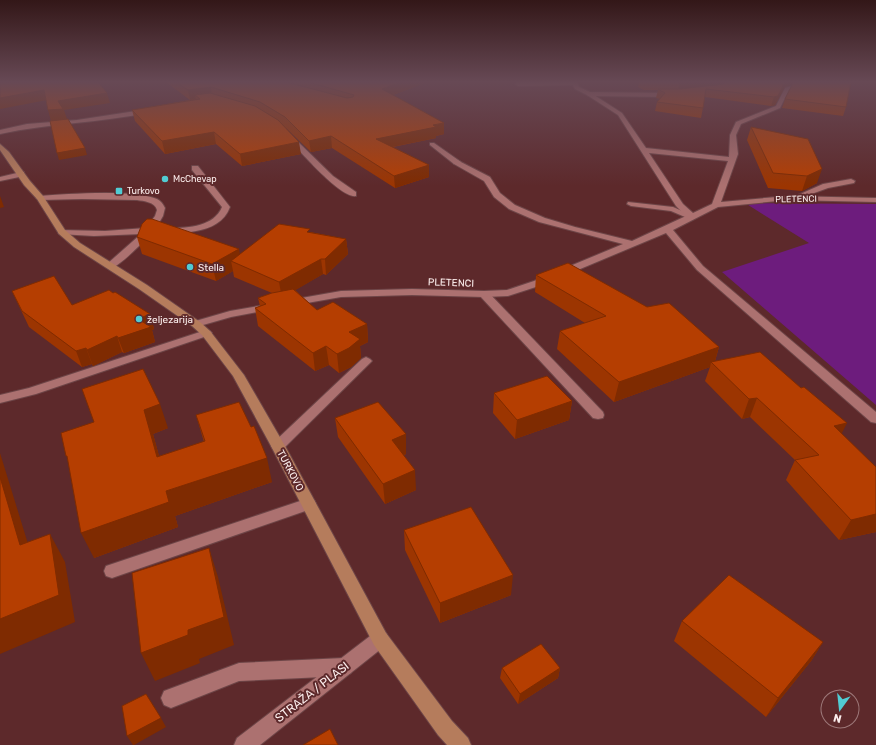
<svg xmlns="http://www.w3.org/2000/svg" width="876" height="745" font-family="Rubik,sans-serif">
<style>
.green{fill:#6d1c7d}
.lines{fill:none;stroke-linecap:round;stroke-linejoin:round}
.lane-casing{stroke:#6d4547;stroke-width:2}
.street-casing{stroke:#6d4547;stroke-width:2}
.secondary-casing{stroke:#6d4547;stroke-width:2}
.lane{fill:#ac7170;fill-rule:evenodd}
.street{fill:#ac7170;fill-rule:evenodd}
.secondary{fill:#b57c5c;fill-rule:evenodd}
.wall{fill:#9c3501}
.shaded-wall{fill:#7f2b01}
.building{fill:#b53e01;stroke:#7f2b01}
.poi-dot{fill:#51ccd3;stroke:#5d292b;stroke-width:1.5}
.labels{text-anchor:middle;stroke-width:4;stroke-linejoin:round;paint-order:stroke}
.far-poi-label{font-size:9px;fill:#fceeed;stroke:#5d292b;text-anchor:start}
.far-street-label{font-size:9px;fill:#fceeed;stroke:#5d292b}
.poi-label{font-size:10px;fill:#fceeed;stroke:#5d292b;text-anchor:start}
.street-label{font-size:10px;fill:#fceeed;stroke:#5d292b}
.near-street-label{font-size:12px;fill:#fceeed;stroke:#5d292b}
</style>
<rect width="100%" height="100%" fill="#5d292b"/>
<path class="green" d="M 745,203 L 876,204 L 876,405 L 722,272 L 809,243 Z"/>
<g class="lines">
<defs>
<path id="lane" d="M 571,82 L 577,82 L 579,87 L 590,92 L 672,93 L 675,95 L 672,97 L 589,96 L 575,89 Z
M 430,143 L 434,143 L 461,162 L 457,164 L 454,164 L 430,145 Z
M 192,166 L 198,166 L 230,207 C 219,237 177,232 151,234 C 143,242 120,266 110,269 L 105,266 L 107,264 L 141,234 L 94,236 L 59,234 L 58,232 L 59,230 L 105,231 L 146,228 L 155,216 L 157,210 C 155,202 144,201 137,200 L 82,199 L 40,200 L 36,198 L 40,196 C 66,194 134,189 157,199 C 161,201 163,204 165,208 L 163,216 L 156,228 C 176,228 212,231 222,207 L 192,170 Z
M 851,179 L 855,181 L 854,183 L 828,188 L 795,200 L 791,198 L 823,184 Z
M 628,202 L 673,207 L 696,217 L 692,220 L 671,211 L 631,206 L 627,204 Z
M 484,291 L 488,292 L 603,412 L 604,415 L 603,418 L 598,419 L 593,418 L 480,296 L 479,294 Z
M 366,357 L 370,359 L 372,361 L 370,363 L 283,449 L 278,451 L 273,449 L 271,446 L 273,443 L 362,359 Z
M 309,498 L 314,500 L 316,504 L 314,508 L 112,578 L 106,576 L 104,571 L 106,566 Z
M 344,658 L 351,661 L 353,667 L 351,673 L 344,676 L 239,681 L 171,708 L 164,705 L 161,698 L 164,691 L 239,663 Z"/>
<path id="street" d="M 576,82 L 576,84 L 574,85 L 518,86 L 515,84 L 518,82 Z
M 805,82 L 814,82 L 789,90 L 780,108 L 741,124 L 736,135 L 738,154 L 721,202 L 788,196 L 876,198 L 876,202 L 788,200 L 718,207 L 673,230 L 703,266 L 876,412 L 876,423 L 871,422 L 697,270 L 666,233 L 542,285 L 508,296 L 484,297 L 412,295 L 341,297 L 290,306 L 285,303 L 290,300 L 341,291 L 412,289 L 484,291 L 507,290 L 534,281 L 623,244 L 539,222 L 509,209 L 494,197 L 484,181 L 454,164 L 453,162 L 457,160 L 490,177 L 500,193 L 515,205 L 545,218 L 575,227 L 632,241 L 686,216 L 676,206 L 618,115 L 587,95 L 587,93 L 591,93 L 622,113 L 646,148 L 729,157 L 730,135 L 736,122 L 776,106 L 785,88 ZM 649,153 L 728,161 L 712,204 L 693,213 L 683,204 Z
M 149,109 L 151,110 L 151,112 C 101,123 50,123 0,134 L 0,130 L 27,124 L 77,120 Z
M 287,135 L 291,135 L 333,176 L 356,192 L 356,196 C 341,199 298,149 287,137 Z
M 21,172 L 24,172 L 24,176 L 0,181 L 0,177 Z
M 270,304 L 274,305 L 275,307 L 274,309 L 231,317 L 196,327 L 191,324 L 192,322 L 230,311 Z
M 206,330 L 210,331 L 212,333 L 210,335 L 36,394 L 0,403 L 0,395 L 29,388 Z
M 380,631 L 386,633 L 389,639 L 386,645 L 260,745 L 234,745 L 237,738 L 374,633 Z"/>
<path id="secondary" d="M 0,144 L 9,152 L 30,181 L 43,196 L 65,230 L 80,243 L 147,285 L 200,322 L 210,331 L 244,375 L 285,446 L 386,633 L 452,721 L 468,738 L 471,745 L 447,745 L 438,735 L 374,645 L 271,446 L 233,376 L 202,335 L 192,326 L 139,289 L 74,247 L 59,234 L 37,199 L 24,185 L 0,150 Z"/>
</defs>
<use href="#lane" class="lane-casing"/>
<use href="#street" class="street-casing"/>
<use href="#secondary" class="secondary-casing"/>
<use href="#lane" class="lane"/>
<use href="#street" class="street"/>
<use href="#secondary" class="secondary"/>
</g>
<path class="wall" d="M 166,82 L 427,82 L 393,95 L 444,123 L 444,134 L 436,136 L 436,138 L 393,147 L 429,165 L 429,177 L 395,188 L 332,148 L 311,152 L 286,128 L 301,154 L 242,166 L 216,144 L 165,154 L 135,121 L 132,110 L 190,100 Z
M 639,82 L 851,82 L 846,107 L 843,116 L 782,108 L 785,99 L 792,84 L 785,87 L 775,105 L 771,106 L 705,97 L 701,118 L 655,111 L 657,102 L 660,99 L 656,98 L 658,90 L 644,90 L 638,87 Z
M 751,127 L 817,183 L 802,191 L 768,188 L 747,140 Z
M 310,232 L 346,239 L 348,254 L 326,275 L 323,274 L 295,290 L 317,310 L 367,324 L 368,342 L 360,346 L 361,358 L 351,367 L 339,373 L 329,365 L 315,371 L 258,326 L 255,308 L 260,306 L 258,298 L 272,293 L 234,277 L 233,271 L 216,281 L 142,254 L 137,237 L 240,254 Z
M 536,275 L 647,307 L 719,347 L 715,361 L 841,434 L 876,532 L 839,540 L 786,480 L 795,460 L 750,417 L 742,419 L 705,381 L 710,367 L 614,402 L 557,349 L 560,331 L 585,323 L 535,292 Z
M 12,291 L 72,305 L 113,293 L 150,314 L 154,329 L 152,330 L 155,342 L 124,353 L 122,352 L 93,366 L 92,364 L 82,367 L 29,327 Z
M 494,393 L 572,401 L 569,420 L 515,439 L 493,413 Z
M 196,415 L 272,482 L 175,516 L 178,527 L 94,558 L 94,422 L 168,428 L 153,434 L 159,456 L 204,442 Z
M 335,418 L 406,454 L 404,455 L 416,490 L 385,504 L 338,437 Z
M 404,530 L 511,595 L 440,623 L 405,550 Z
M 682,621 L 823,642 L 811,661 L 766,717 L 674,641 Z
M 502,668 L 560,668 L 558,678 L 518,704 L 500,678 Z"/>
<path class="shaded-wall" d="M 401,82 L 427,82 L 383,99 L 382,89 Z
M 680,82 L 722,82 L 721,86 L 678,90 Z
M 785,82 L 800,82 L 785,87 L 775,105 L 771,106 L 774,97 Z
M 211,87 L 212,97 L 195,95 L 196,99 L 190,100 L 188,90 Z
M 44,90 L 47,100 L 0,109 L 0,98 Z
M 107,93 L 110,103 L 64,110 L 67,119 L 51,121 L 48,110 L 58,101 Z
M 444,123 L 444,134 L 436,136 L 436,138 L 377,150 L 376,139 Z
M 214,132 L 216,144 L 165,154 L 162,141 Z
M 331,136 L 332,148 L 311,152 L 309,141 Z
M 299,142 L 301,154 L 242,166 L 240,154 Z
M 85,148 L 87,155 L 59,160 L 57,153 Z
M 429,165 L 429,177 L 395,188 L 394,176 Z
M 822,169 L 817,183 L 802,191 L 807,176 Z
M 0,196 L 4,207 L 0,208 Z
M 346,239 L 348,254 L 326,275 L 325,259 Z
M 239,249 L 242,265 L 231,261 L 233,271 L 216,281 L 212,264 Z
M 321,259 L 323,274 L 282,298 L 279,282 Z
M 150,314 L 154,329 L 152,330 L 155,342 L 124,353 L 118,338 L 138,319 Z
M 367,324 L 368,342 L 360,346 L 361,358 L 351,367 L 339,373 L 337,354 L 349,332 Z
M 117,336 L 122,352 L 93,366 L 87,350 Z
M 326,346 L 329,365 L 315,371 L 313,353 Z
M 719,347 L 714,364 L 711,362 L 710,367 L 614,402 L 619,382 Z
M 86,348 L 92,364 L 82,367 L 76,351 Z
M 757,398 L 750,417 L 742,419 L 749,399 Z
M 572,401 L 569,420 L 515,439 L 517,420 Z
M 160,404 L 168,428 L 153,434 L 166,481 L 157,457 L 144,410 Z
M 847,423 L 837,443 L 834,426 Z
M 406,434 L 406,454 L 393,460 L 392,440 Z
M 0,453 L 37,573 L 20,545 L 0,477 Z
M 267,458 L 272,482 L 175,516 L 178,527 L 94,558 L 81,533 L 166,491 Z
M 415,470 L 416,490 L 385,504 L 383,484 Z
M 876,514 L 876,532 L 839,540 L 851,520 Z
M 50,534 L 65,562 L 75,622 L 0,654 L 0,619 Z
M 209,548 L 218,577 L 234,645 L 199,659 L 200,663 L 155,681 L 141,653 L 188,630 Z
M 513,575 L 511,595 L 440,623 L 440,603 Z
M 823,642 L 811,661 L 766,717 L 778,698 Z
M 560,668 L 558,678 L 518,704 L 520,694 Z
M 161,718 L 166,727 L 134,745 L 133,745 L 127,736 Z"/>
<path class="building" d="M 0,82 L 98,82 L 107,93 L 58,101 L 63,109 L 48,110 L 44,90 L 0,98 Z
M 176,82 L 289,82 L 290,83 L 347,98 L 353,97 L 354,95 L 308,82 L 401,82 L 382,89 L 444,123 L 433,125 L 436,127 L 376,139 L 429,165 L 394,176 L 331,136 L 309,141 L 285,117 L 260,102 L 211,87 L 188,90 Z
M 727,82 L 785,82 L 778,96 L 774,97 L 706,89 L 703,108 L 657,102 L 665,93 L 658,89 L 680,89 L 723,84 Z
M 795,82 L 851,82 L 846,107 L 785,99 L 793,83 Z
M 210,93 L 255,106 L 278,120 L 299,142 L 240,154 L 214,132 L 162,141 L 132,110 L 200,99 L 195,95 Z
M 68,119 L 85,148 L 57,153 L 50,121 Z
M 751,127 L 808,139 L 822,169 L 807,176 L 773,173 Z
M 147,219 L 152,219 L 239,249 L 212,264 L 137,237 L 142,224 Z
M 279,224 L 310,229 L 307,232 L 346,239 L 325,259 L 321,259 L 279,282 L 231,261 Z
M 568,263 L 647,307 L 669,303 L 719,347 L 619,382 L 560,331 L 606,316 L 536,275 Z
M 54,276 L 72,305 L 109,290 L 113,293 L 115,292 L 150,314 L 138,319 L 151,327 L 118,338 L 117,336 L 87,350 L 86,348 L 76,351 L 22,311 L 12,291 Z
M 293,289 L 317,310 L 333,302 L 367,324 L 349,332 L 360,339 L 349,348 L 337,354 L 326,346 L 313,353 L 255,308 L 266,304 L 258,298 L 272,293 Z
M 760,352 L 801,388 L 804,387 L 847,423 L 834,426 L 876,467 L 876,514 L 851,520 L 795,460 L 819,455 L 757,398 L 749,399 L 711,362 Z
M 143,369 L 160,404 L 144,410 L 157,457 L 205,441 L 196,415 L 239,402 L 251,427 L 254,426 L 267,458 L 166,491 L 169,502 L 81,533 L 67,456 L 66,456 L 61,433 L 94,422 L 82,389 Z
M 547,376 L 572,401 L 517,420 L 494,393 Z
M 378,402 L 406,434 L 392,440 L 415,470 L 383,484 L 335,418 Z
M 0,477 L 20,545 L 50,534 L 59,595 L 0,619 Z
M 471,507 L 513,575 L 440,603 L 404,530 Z
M 209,548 L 224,617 L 188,630 L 188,635 L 141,653 L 132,573 Z
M 729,575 L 823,642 L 778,698 L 682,621 Z
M 541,644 L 560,668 L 520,694 L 502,668 Z
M 146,694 L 161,718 L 127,736 L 122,706 Z
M 330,729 L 338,745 L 303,745 Z"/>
<linearGradient id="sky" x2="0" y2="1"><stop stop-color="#331718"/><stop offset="0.44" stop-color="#674955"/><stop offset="1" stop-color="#674955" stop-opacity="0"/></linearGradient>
<rect width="876" height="186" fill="url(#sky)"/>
<g class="poi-dot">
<circle cx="165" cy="179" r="4"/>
<rect x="115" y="187" width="8" height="8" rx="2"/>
<circle cx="190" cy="267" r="4"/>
<circle cx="139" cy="319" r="4"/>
</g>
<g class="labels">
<g class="far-poi-label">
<text x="173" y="182">McChevap</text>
<text x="127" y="194">Turkovo</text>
</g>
<g class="far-street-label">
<text transform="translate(796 199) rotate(-1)" y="3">PLETENCI</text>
</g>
<g class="poi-label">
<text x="198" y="271">Stella</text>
<text x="147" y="323">željezarija</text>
</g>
<g class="street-label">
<text transform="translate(451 282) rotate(2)" y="4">PLETENCI</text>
<text transform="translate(291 470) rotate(62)" y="4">TURKOVO</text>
</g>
<g class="near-street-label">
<text transform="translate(312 692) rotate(-38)" y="4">STRAŽA / PLASI</text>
</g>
</g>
<g transform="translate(840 709) rotate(195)"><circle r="19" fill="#5d292b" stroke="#9d7879"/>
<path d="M0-3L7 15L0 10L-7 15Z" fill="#51ccd3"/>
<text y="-6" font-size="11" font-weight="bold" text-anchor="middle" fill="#fceeed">N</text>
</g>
</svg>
